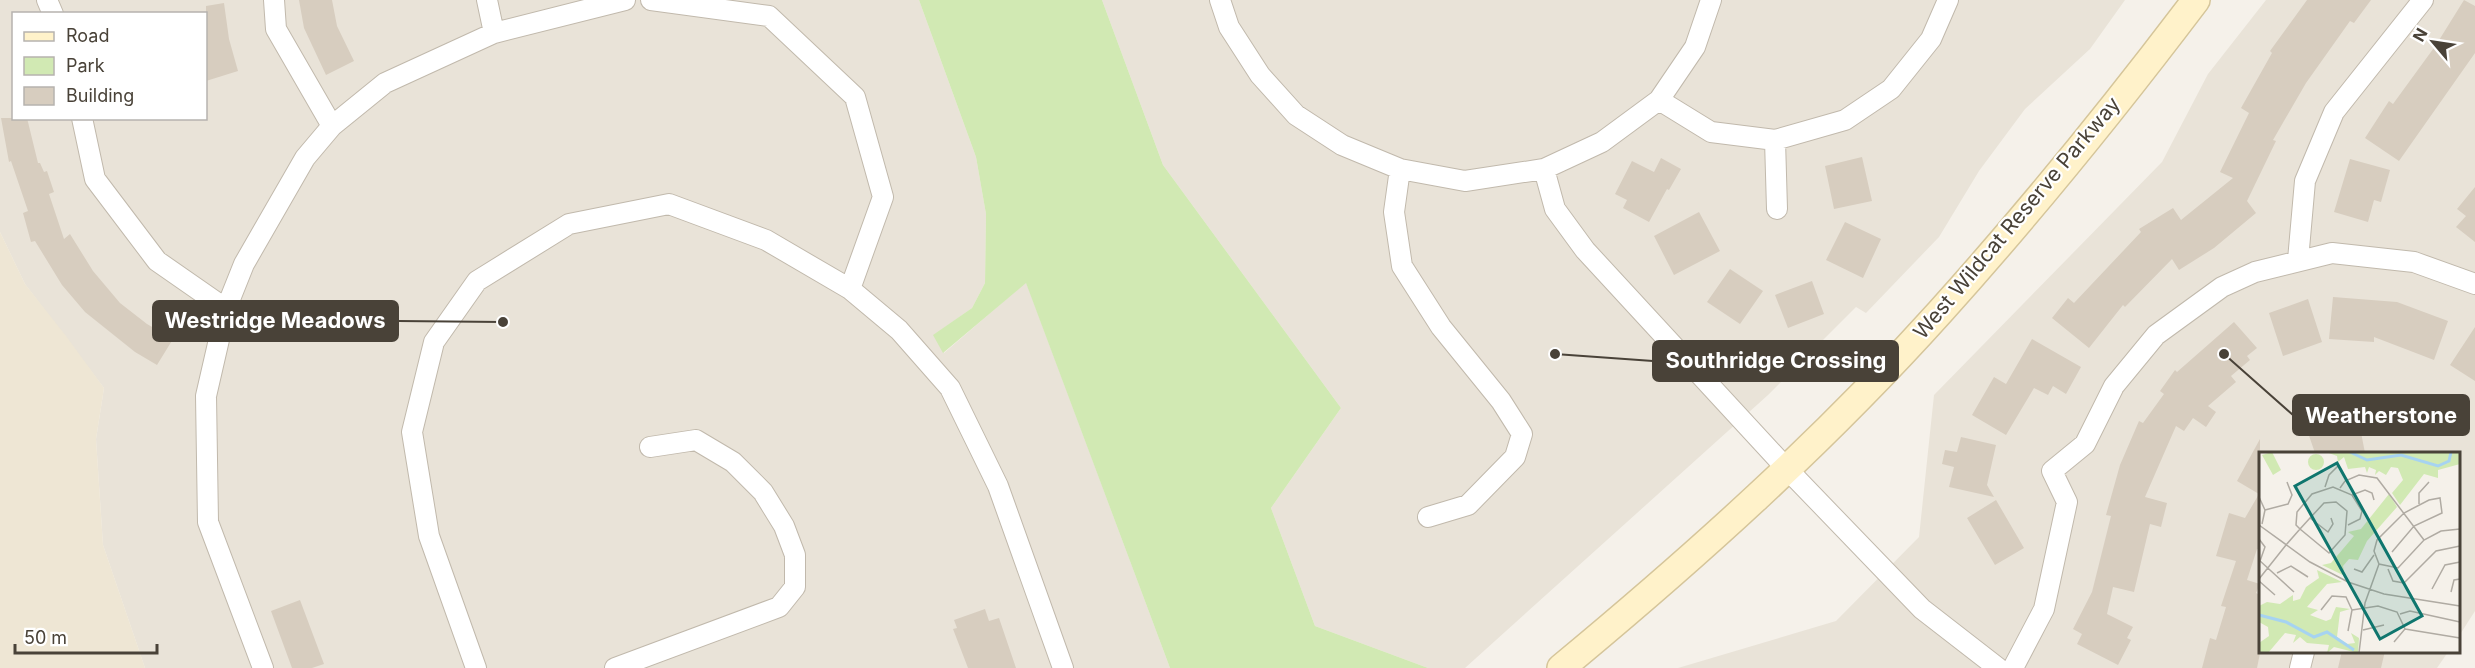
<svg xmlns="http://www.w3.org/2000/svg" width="2475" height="668" font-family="Inter,sans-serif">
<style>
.residential{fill:#e9e3d8;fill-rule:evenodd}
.education{fill:#eee6d4}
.green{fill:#d1e9b3}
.building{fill:#d7cdbf}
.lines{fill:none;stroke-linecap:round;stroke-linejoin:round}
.street-casing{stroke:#c1b9ac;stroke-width:22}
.secondary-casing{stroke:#d5c59a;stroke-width:30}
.street{stroke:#fff;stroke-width:20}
.secondary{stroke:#fff2ca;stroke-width:27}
.labels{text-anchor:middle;stroke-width:4.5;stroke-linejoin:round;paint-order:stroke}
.street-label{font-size:21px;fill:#494238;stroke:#fff}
.inset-river{fill:none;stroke:#a6d3f1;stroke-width:3}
.inset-road{fill:none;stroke:#b0aba3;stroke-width:1.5}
.view{fill:#0f766e;fill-opacity:0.15;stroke:#0f766e;stroke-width:3}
.inset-edge{fill:none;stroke:#494238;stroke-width:3}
.leader{fill:none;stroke:#494238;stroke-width:2}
.callout-dot{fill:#494238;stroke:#fff;stroke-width:2}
.callout{fill:#494238;stroke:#494238;stroke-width:2}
.callout-label{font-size:22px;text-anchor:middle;font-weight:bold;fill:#fff}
</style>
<rect width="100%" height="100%" fill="#f5f1ea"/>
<path class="residential" d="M 0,0 L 919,0 L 976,157 L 986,214 L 985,283 L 972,308 L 934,335 L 944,353 L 1026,282 L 1170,668 L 145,668 L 103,545 L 96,439 L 104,388 L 25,284 L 0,232 ZM 14,14 L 206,14 L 206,118 L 14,118 Z
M 1102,0 L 2125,0 L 2090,49 L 2025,109 L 1979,171 L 1939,237 L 1866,313 L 1856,307 L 1768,395 L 1465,668 L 1428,668 L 1315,626 L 1271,508 L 1341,408 L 1163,165 Z
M 2266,0 L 2475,0 L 2475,611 L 2459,636 L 2458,454 L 2260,454 L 2260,652 L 2448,652 L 2437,668 L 1678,668 L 1836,621 L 1919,537 L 1934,395 L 2162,162 L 2208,74 Z"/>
<path class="education" d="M 0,232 L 25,284 L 66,336 L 104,388 L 96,439 L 103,545 L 145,668 L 0,668 Z"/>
<path class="green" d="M 919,0 L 1102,0 L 1163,165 L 1341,408 L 1271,508 L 1315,626 L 1428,668 L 1170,668 L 1026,283 L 943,353 L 933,335 L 972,308 L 985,283 L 986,214 L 976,157 Z"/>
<path class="building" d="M 299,0 L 332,0 L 337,26 L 354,61 L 326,75 L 304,28 Z
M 2307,0 L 2371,0 L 2354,23 L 2350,21 L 2306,83 L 2273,140 L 2276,141 L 2247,201 L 2256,213 L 2214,248 L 2179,270 L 2172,259 L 2125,307 L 2123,305 L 2089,348 L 2052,318 L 2068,298 L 2074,303 L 2141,232 L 2139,229 L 2173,208 L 2181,220 L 2233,178 L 2220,172 L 2249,113 L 2241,108 L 2272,53 L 2270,51 Z
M 2464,0 L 2475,6 L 2475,53 L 2399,161 L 2365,138 L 2389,101 L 2393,104 L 2436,45 Z
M 224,3 L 229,39 L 238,71 L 206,81 L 206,6 Z
M 1,118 L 27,118 L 38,163 L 40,163 L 44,172 L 47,171 L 54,192 L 49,194 L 64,239 L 70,234 L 93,271 L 120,303 L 147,324 L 173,339 L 157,365 L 135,352 L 85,312 L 62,285 L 35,241 L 31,242 L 23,213 L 28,211 L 11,161 L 9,162 Z
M 1862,157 L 1872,201 L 1834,209 L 1825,166 Z
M 1661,158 L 1681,169 L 1669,190 L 1667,189 L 1649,222 L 1623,208 L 1627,200 L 1615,194 L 1632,161 L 1654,172 Z
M 2350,159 L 2390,170 L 2381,202 L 2374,200 L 2368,222 L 2334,212 Z
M 2475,187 L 2475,242 L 2456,227 L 2466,216 L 2457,209 Z
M 1699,212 L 1720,251 L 1674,275 L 1654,236 Z
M 1845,222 L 1881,239 L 1863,278 L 1826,260 Z
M 1730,269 L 1763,291 L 1740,324 L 1707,302 Z
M 1812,281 L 1824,314 L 1788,328 L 1775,295 Z
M 2333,297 L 2397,302 L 2448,321 L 2434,360 L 2374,337 L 2374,342 L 2329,339 Z
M 2308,299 L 2322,342 L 2283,356 L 2269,313 Z
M 2234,322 L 2257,348 L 2247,356 L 2250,360 L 2231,376 L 2236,382 L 2208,406 L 2216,412 L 2206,427 L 2193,418 L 2184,431 L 2176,426 L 2145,497 L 2167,503 L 2161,527 L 2150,524 L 2134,592 L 2113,587 L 2107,614 L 2133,627 L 2127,638 L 2131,640 L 2118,665 L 2077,644 L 2082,634 L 2073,629 L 2092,592 L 2111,516 L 2106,515 L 2120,465 L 2139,421 L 2143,423 L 2164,394 L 2160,391 L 2175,370 L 2177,372 Z
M 2475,327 L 2475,381 L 2450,365 Z
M 2032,339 L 2081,367 L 2066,394 L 2053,386 L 2048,395 L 2034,388 L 2006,435 L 1972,415 L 1994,377 L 2006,384 Z
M 2358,417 L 2365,453 L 2315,453 L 2306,427 Z
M 1961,437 L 1996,445 L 1987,485 L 1994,497 L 1949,487 L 1954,467 L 1942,464 L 1945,450 L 1957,452 Z
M 2260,439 L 2260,550 L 2257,549 L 2247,580 L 2260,584 L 2256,593 L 2260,595 L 2260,653 L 2257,668 L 2202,668 L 2210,638 L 2216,640 L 2226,607 L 2221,606 L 2236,561 L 2216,556 L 2229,513 L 2245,518 L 2259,494 L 2237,481 Z
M 1996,500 L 2024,548 L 1995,565 L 1967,518 Z
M 300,600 L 324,664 L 312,668 L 292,668 L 271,611 Z
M 985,609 L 989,621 L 999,618 L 1016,668 L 968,668 L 953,629 L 957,628 L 954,620 Z
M 2342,651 L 2385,651 L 2381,668 L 2338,668 Z"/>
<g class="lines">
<defs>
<path id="street" d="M 47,0 L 53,14
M 274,0 L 276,29 L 332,126
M 487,0 L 494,33
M 651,0 L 769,16 L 855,97 L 883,197 L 850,289
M 1220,0 L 1229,27 L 1260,75 L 1296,115 L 1342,145 L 1400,169 L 1465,181 L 1544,169 L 1602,142 L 1659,100 L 1695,47 L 1711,0
M 1659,100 L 1711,132 L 1775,140 L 1845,120 L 1891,89 L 1931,39 L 1948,0
M 82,118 L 95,179 L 157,261 L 226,309
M 1775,140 L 1777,209
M 1400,169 L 1394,212 L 1402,266 L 1441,327 L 1501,401 L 1522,434 L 1515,457 L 1468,505 L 1428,517
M 1544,169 L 1555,209 L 1585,250 L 1787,469 L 1922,609 L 1998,668
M 2298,260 L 2305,181 L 2334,112 L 2423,0
M 263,668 L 208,522 L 206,396 L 226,309 L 244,264 L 305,158 L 332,126 L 385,83 L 494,33 L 625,0
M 476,668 L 429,536 L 412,432 L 434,342 L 477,281 L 569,224 L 669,204 L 766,240 L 850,289 L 899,330 L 950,388 L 998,486 L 1063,668
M 615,668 L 779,607 L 795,587 L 795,555 L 784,526 L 763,492 L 733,462 L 696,440 L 650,447
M 2013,668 L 2044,609 L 2067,502 L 2052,471 L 2085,444 L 2114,386 L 2156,335 L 2222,287 L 2255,272 L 2332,253 L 2414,262 L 2475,284
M 2300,668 L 2304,652"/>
<path id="secondary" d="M 1561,668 C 1695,557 1824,441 1940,312 C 2030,212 2115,107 2196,0"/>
</defs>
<use href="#street" class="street-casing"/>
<use href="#secondary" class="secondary-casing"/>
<use href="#street" class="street"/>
<use href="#secondary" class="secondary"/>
</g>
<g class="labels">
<g class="street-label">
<text transform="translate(2017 218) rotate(-50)" y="7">West Wildcat Reserve Parkway</text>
</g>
</g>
<g transform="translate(2259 452)">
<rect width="201" height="201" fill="#f5f1ea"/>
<path d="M 13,0 L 22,18 L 14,23 L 3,3 ZM 67,0 L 201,0 L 201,12 L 179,18 L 179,26 L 165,22 L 141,53 L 133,41 L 144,28 L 139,16 L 132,15 L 127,23 L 120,19 L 116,23 L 117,18 L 110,15 L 108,21 L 106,15 L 89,17 L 85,5 L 79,10 L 78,4 ZM49 10a8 8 0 1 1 16 0a8 8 0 1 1-16 0ZM 130,42 L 138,55 L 108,89 L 99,108 L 90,107 L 84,114 L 86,124 L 63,113 L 72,111 L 95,84 L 89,80 L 102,77 ZM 58,118 L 83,130 L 68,132 L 48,155 L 59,158 L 51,163 L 67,169 L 72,167 L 77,155 L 91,157 L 81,160 L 78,185 L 88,192 L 96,191 L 92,181 L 100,186 L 99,201 L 75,195 L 68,201 L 70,193 L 48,191 L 41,185 L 34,191 L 37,183 L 26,181 L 9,201 L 0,201 L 0,191 L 10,184 L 9,175 L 0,170 L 0,154 L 8,150 L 21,152 L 34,143 L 34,149 L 41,147 L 47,135 L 60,126 Z" fill="#d1e9b3"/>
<path class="inset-river" d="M 91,0 L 108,8 L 142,3 L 179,14 L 190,9 L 192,0M 0,163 L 27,170 L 55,185 L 68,180 L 95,198"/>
<path class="inset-road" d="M 66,35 L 70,23 L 80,13M 81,36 L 86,29 L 100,23 L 118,26 L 165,88M 93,43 L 106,38 L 113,41 L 115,48M 0,45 L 6,58 L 3,72M 160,52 L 160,41 L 170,30M 6,58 L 29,52 L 33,43 L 28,30M 51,66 L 69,80 L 74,72 L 72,66M 0,73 L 51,110 L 89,130 L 125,142 L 201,154M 0,87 L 6,95 L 1,109M 133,100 L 155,74 L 183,61 L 181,46 L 170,48 L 145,61 L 118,88 L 115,99 L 120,112 L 139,116 L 165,88 L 182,79 L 201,77M 0,108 L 35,140M 95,117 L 103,120 L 115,103M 129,117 L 134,129 L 145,131 L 177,99 L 201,94M 18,121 L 32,114 L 49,125M 0,127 L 27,93 L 41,77 L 51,66 L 65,51 L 77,50 L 88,59 L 86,83 L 70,101 L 41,77 L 37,73 L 38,60 L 53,42 L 74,35 L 93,43 L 103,59 L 101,67 L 89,73M 0,129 L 16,143M 173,137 L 186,113 L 201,110M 192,140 L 195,128 L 201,127M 62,158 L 73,144 L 87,145 L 93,158 L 89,179M 93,158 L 119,154 L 138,160 L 146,177 L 135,190M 141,162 L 151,159 L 201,170M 146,177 L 201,186M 104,178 L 125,173M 100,201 L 106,151 L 120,112"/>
<path class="view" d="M 78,11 L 163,164 L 121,187 L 36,34 Z"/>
<rect width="201" height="201" class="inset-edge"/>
</g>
<path class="leader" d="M503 322L398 321M1555 354L1653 361M2224 354L2293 415"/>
<g class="callout-dot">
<circle cx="503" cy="322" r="6"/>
<circle cx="1555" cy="354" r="6"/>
<circle cx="2224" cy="354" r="6"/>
</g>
<g class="callout">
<rect x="153" y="301" width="245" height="40" rx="6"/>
<rect x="1653" y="341" width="245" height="40" rx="6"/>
<rect x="2293" y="395" width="176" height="40" rx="6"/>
</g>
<g class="callout-label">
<text x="275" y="328">Westridge Meadows</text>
<text x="1776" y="368">Southridge Crossing</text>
<text x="2381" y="423">Weatherstone</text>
</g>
<rect x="12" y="12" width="195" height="108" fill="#ffffff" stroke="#b6b3af" stroke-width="1.5"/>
<rect x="24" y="32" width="30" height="9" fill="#fff2ca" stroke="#b6b3af" stroke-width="1.5"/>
<text x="66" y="42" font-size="18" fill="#494238">Road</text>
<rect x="24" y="57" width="30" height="18" fill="#d1e9b3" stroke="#b6b3af" stroke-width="1.5"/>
<text x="66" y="72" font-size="18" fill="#494238">Park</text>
<rect x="24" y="87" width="30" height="18" fill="#d7cdbf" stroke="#b6b3af" stroke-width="1.5"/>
<text x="66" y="102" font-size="18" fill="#494238">Building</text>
<g transform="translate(2433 42) rotate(299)" stroke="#ffffff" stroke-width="4.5" paint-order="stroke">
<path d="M0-4.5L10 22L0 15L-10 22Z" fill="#494238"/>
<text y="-9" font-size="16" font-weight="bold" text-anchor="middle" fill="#494238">N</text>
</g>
<path d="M15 644v9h142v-9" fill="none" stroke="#494238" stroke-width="3"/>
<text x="24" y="644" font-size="18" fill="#494238" stroke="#ffffff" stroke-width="4.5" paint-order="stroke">50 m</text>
</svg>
